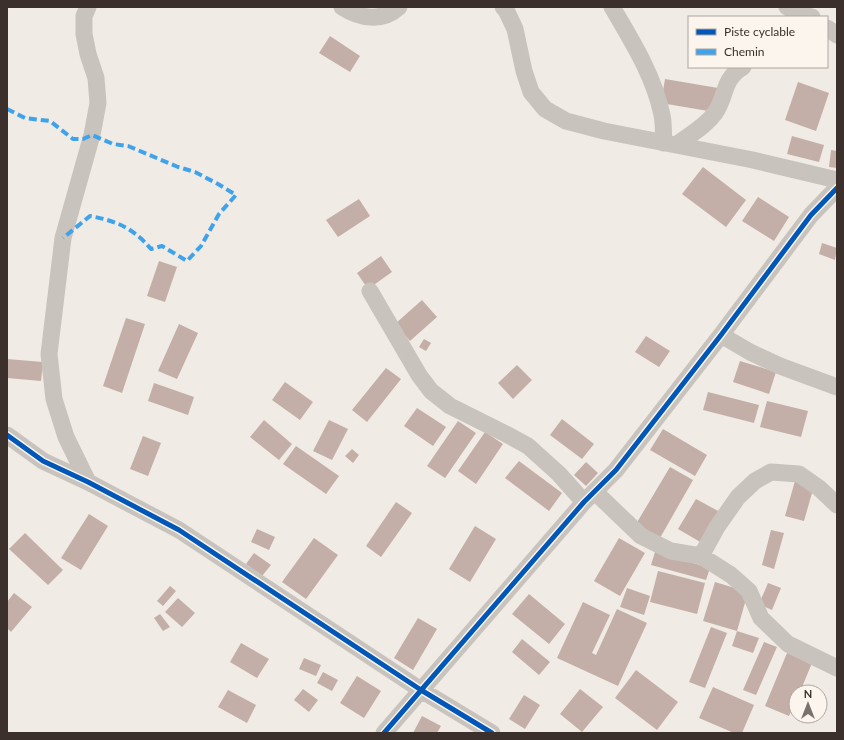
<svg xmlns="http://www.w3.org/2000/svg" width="844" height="740" font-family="Lato,sans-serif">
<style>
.building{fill:#c3afa7}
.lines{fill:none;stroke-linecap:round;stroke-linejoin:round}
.street{stroke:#c9c3be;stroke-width:17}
.quiet{stroke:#3fa3eb;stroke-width:4;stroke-dasharray:8 4;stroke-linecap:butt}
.cycleway-casing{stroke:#fbf5ee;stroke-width:8}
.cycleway{stroke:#0057b8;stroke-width:5}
</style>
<rect width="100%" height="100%" fill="#f0ebe5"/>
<path class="building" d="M 330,36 L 360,56 L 350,72 L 319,53 Z
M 665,79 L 718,88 L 714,112 L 661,103 Z
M 798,82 L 829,93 L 816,131 L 785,120 Z
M 792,136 L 824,145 L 819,162 L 787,154 Z
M 831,150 L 837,151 L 837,168 L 829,167 Z
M 703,167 L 746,200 L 726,227 L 682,194 Z
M 758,197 L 789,217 L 774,241 L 742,221 Z
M 359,199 L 370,216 L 338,237 L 326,220 Z
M 822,243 L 837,248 L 835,260 L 819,254 Z
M 381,256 L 392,272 L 368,289 L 357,273 Z
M 159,261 L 177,267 L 165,302 L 147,296 Z
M 422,300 L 437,317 L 410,341 L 395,324 Z
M 126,318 L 145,324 L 122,393 L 103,386 Z
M 179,324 L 198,333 L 177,379 L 158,371 Z
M 646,336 L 670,351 L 659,367 L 635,352 Z
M 424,339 L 431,343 L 426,351 L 419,347 Z
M 7,359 L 43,362 L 41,381 L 7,378 Z
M 740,361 L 776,372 L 769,394 L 733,382 Z
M 517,365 L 532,380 L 513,399 L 498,383 Z
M 386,368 L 401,379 L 367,422 L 352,410 Z
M 285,382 L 313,402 L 300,420 L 272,400 Z
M 154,383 L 194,397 L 188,415 L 148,401 Z
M 708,392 L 759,405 L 754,423 L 703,410 Z
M 767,401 L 808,411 L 801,437 L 760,427 Z
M 417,408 L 446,427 L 433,446 L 404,426 Z
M 562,419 L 594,444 L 582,459 L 550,435 Z
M 264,420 L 292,444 L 279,460 L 250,437 Z
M 329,420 L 348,429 L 332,460 L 313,451 Z
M 458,421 L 476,433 L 445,478 L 427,466 Z
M 663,429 L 707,455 L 695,476 L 650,450 Z
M 485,432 L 503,444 L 476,484 L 458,471 Z
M 143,436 L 161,443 L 148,476 L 130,469 Z
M 296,446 L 339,476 L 326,494 L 283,464 Z
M 352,449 L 359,455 L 353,463 L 345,456 Z
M 519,461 L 562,493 L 549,511 L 505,478 Z
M 586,462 L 598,473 L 586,486 L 574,475 Z
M 670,467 L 693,480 L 660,538 L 636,524 Z
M 795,481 L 814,486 L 804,521 L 785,516 Z
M 696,499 L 720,512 L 702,543 L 678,529 Z
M 396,502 L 412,513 L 381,557 L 366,546 Z
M 89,514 L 108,526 L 81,570 L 61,558 Z
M 475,526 L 496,539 L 470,582 L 449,569 Z
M 257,529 L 275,537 L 269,550 L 251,542 Z
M 771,530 L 784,533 L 774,569 L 762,565 Z
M 25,533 L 63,570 L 48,585 L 9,549 Z
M 314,538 L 338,555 L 306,599 L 282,582 Z
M 619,538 L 645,553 L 620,596 L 594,581 Z
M 655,552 L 710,568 L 706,580 L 651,565 Z
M 254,553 L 271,565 L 262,576 L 246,564 Z
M 658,571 L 705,583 L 697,614 L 650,602 Z
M 715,582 L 748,592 L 737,631 L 703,621 Z
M 768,583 L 781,588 L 772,610 L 759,604 Z
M 170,586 L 176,591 L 163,606 L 157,601 Z
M 627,588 L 650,596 L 644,615 L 620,607 Z
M 14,593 L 32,607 L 11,632 L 7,628 L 7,602 Z
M 529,594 L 565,624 L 549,644 L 512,614 Z
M 178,598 L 195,613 L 182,627 L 165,612 Z
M 583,602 L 610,615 L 592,653 L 596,655 L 617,609 L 647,623 L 618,686 L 557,658 Z
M 160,614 L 170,627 L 163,631 L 154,618 Z
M 418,618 L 437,629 L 413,670 L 394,658 Z
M 711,627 L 727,633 L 705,688 L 689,682 Z
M 737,631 L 759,638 L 753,653 L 732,646 Z
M 522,639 L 550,662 L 539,675 L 512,652 Z
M 764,642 L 777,647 L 756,695 L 743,690 Z
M 241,643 L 269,659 L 257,678 L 230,662 Z
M 787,653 L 812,663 L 800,692 L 796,692 L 796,700 L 789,716 L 765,706 Z
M 304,658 L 321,665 L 316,676 L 299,669 Z
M 636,670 L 678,702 L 657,730 L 615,698 Z
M 323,672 L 338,680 L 332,691 L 317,683 Z
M 357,676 L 381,691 L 364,718 L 340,703 Z
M 713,687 L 754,705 L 742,733 L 734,733 L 699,718 Z
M 303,689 L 318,700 L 309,712 L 294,700 Z
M 580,689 L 603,707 L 582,732 L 560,714 Z
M 228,690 L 256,705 L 247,723 L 218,707 Z
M 524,695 L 540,705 L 525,729 L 509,719 Z
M 422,716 L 441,726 L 437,733 L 413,733 Z"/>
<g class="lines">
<path class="street" d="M 88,7 L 84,16 L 84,34 L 88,54 L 96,78 L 98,103 L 92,135 L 63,238 L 49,354 L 54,399 L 66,437 L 88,482
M 342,7 C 360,19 383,22 399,7
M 503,7 L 506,10 L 515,29 L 524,71 L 531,92 L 545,109 L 566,121 L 604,131 L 753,160 L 837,180
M 612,7 C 632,41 654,76 662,115 C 664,124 663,134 664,143
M 787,7 L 799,14 L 812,17
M 827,28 L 837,35
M 676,145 C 689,135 705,127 715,113 C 727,96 722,79 743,67
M 370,291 L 419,375 L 431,391 L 450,406 L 506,434 L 528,446 L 559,474 L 584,502
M 721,335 L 750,352 L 780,366 L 837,387
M 7,435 L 43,461 L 88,482 L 179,530 L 421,690 L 492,733
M 595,492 L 641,536 L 671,551 L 701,556 L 731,575 L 749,591 L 761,618 L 788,644 L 837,668
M 701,556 L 717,527 L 738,497 L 755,481 L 771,472 L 799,474 L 819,488 L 837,505
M 384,733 L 584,502 L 616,470 L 721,335 L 811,215 L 837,188"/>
<path class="quiet" d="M 7,109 L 25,118 L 50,121 L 73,139 L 83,139 L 92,135 L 113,144 L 128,146 L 178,167 L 195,172 L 218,184 L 236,195 L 219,214 L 201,246 L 187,261 L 162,246 L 151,249 C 133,228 117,221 90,216 L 63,238"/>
<defs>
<path id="cycleway" d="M 7,435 L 43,461 L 88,482 L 179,530 L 421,690 L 492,733
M 384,733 L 584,502 L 616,470 L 721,335 L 811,215 L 837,188"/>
</defs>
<use href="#cycleway" class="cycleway-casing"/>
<use href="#cycleway" class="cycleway"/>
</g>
<rect width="844" height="740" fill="none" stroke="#3b302b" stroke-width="16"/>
<rect x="688" y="16" width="140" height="52" fill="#fbf5ee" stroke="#aea6a0"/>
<rect x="696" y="29" width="20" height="6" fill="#0057b8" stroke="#aea6a0"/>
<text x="724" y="36" font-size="12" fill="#3b302b">Piste cyclable</text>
<rect x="696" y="49" width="20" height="6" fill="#3fa3eb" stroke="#aea6a0"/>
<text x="724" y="56" font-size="12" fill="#3b302b">Chemin</text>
<g transform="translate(808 704)"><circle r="19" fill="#fbf5ee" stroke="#aea6a0"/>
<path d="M0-3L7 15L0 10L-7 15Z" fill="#7a716c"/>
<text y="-6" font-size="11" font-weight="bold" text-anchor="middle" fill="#3b302b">N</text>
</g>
</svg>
